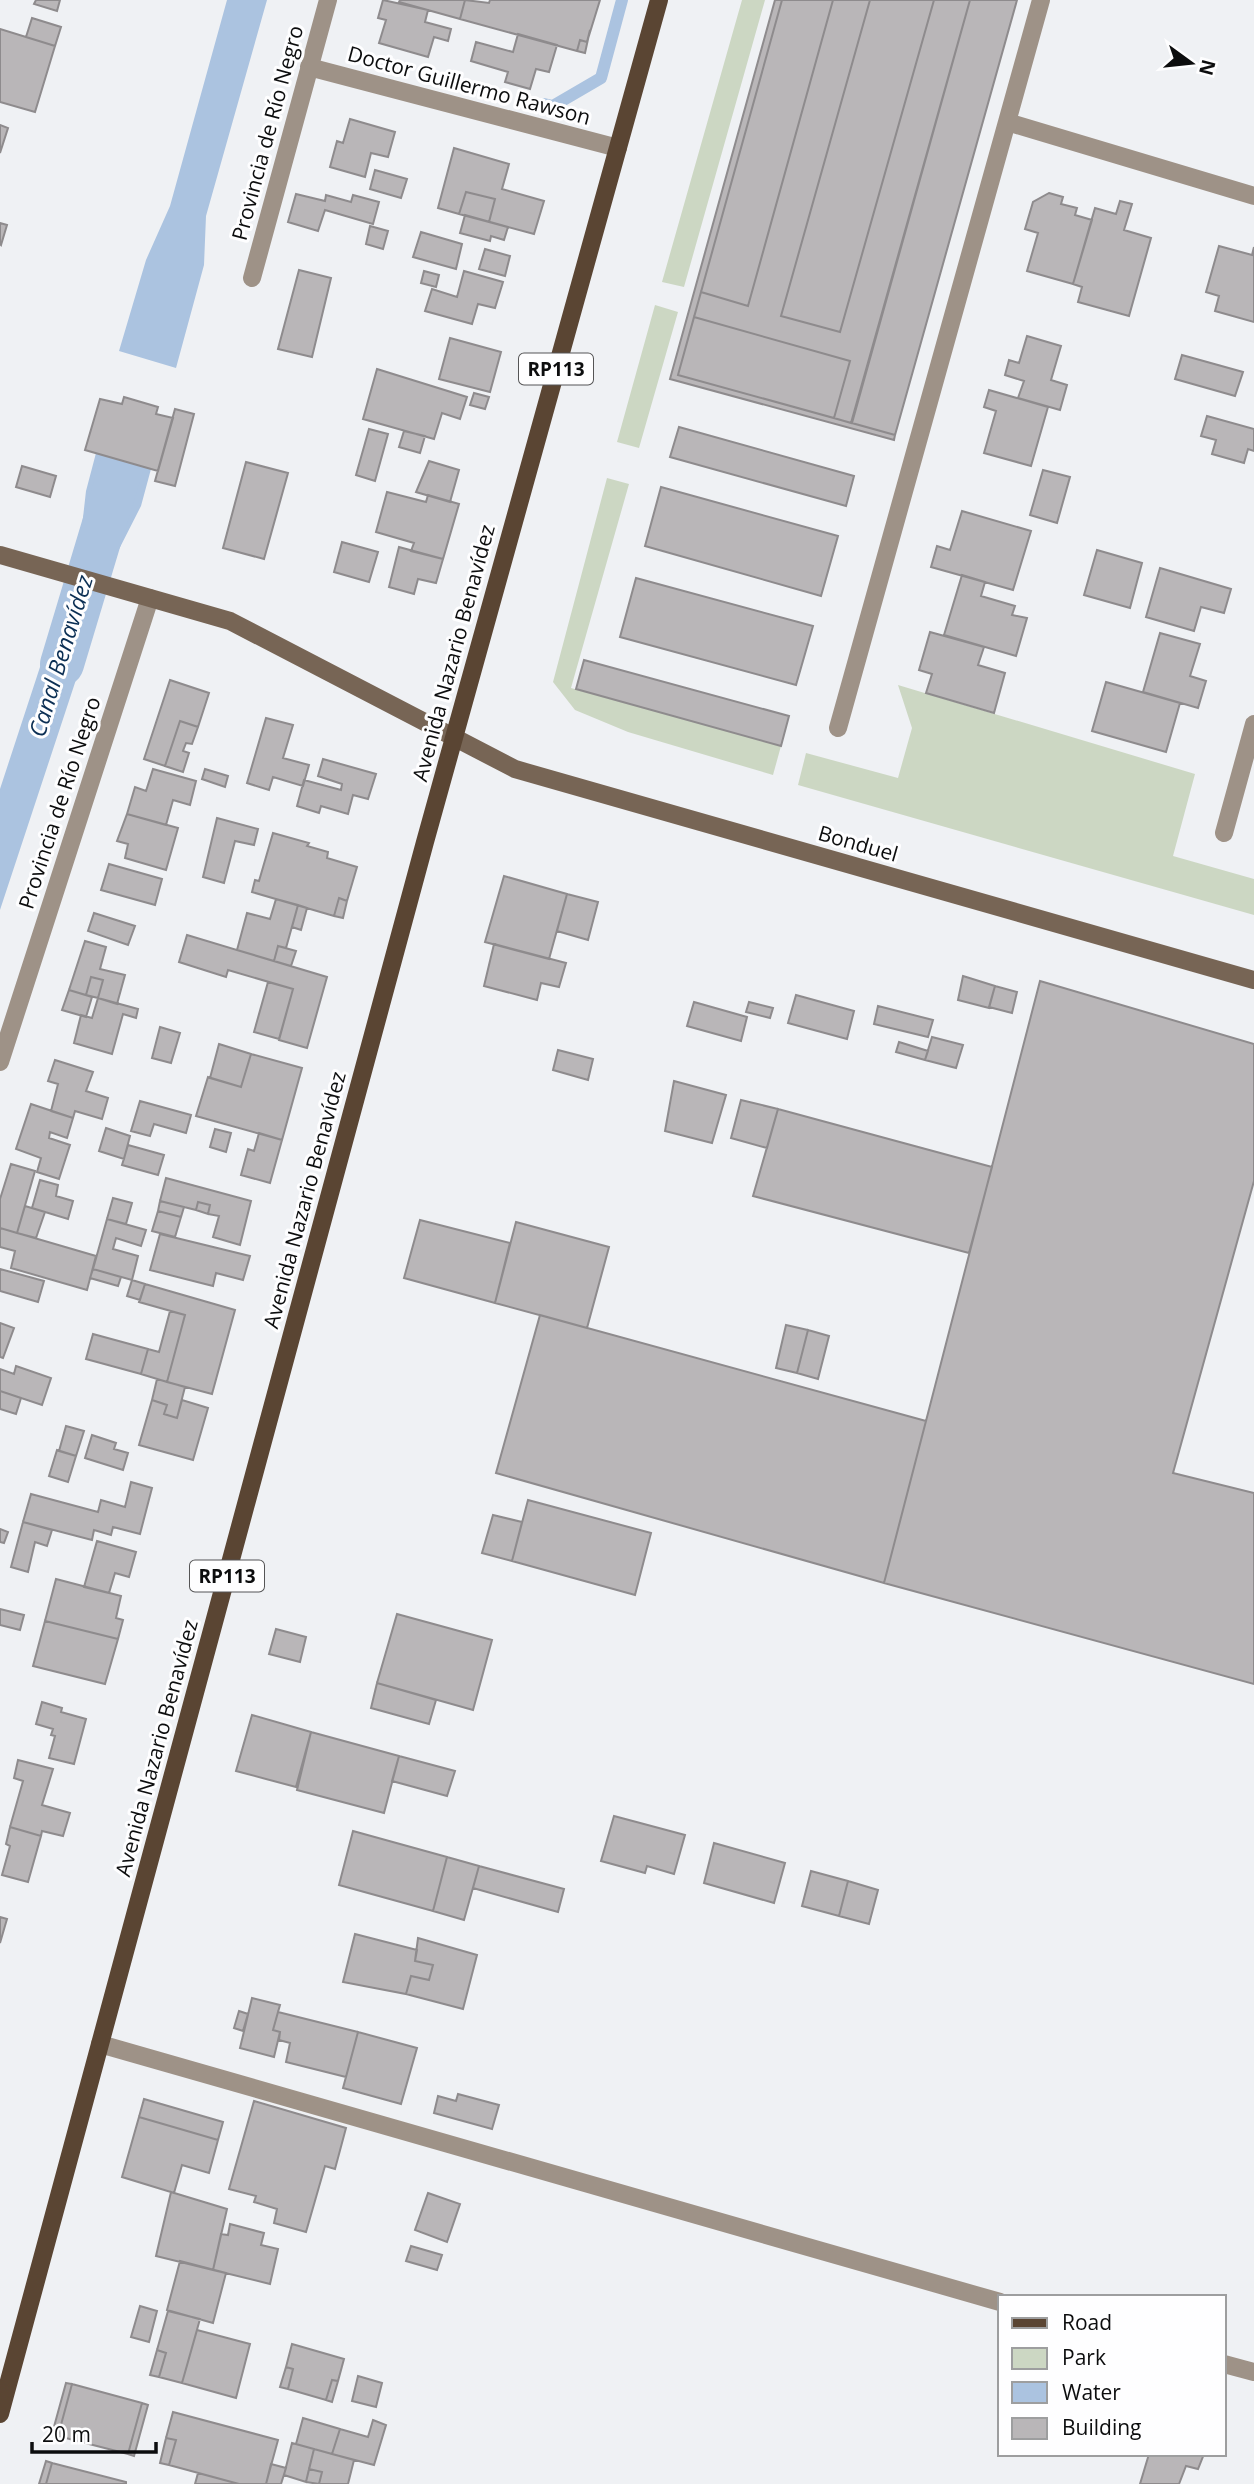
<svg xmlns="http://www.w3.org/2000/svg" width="1254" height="2484" font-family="'Open Sans',sans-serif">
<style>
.green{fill:#ccd7c3}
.water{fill:#abc3e0}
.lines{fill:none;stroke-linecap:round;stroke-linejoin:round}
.stream{stroke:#abc3e0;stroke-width:12}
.canal{stroke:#abc3e0;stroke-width:44}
.building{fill:#b9b6b8;stroke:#8e8b8d;stroke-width:2}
.street{stroke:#9e9287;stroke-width:18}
.secondary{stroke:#776555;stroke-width:18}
.primary{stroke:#5a4533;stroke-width:18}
.labels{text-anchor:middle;stroke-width:6;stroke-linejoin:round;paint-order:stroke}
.shield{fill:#fefeff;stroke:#555556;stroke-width:2}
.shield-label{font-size:19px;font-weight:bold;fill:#0c0d0e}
.street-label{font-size:21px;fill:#0c0d0e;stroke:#fefeff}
.water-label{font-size:23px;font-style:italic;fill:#0b2f54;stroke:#fefeff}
</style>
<rect width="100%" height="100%" fill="#eff1f4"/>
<path class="green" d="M 742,0 L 765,0 L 684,287 L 662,282 Z
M 655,305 L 678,312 L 639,448 L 617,442 Z
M 607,478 L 629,484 L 571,688 L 781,746 L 773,775 L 628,732 L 575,710 L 553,682 Z
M 898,685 L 1195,774 L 1173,856 L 1254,879 L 1254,915 L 798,785 L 806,753 L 898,778 L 912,728 Z"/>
<path class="water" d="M 227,0 L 267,0 L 206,216 L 204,265 L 176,368 L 119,351 L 146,260 L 170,206 Z
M 96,453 L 151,469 L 141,506 L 112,563 L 79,553 L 86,491 Z
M 61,603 L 98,613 L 0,910 L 0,789 Z"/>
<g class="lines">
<path class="stream" d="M 544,104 L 553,106 L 601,78 L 622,0"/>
<path class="canal" d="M 62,664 L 123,461"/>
</g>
<path class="building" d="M 36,0 L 60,0 L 57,11 L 34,4 Z
M 383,0 L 428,10 L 425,22 L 451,29 L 448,41 L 434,37 L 428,57 L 379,43 L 386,20 L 378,18 Z
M 400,0 L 465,0 L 460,19 L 399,2 Z
M 465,0 L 489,3 L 490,0 L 600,0 L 587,42 L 580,40 L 577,51 L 460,19 Z
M 775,0 L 782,0 L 678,375 L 895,435 L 894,440 L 670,379 Z
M 782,0 L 833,0 L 748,306 L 701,292 Z
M 833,0 L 870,0 L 781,316 L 840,332 L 934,0 L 970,0 L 851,423 L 834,418 L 850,361 L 694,317 L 701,292 L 748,306 Z
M 870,0 L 934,0 L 840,332 L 781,316 Z
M 970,0 L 1017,0 L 895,435 L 852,423 Z
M 32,18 L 61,27 L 55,46 L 26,37 Z
M 0,29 L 55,46 L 35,112 L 0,102 Z
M 590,30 L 585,53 L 577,51 L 580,40 L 587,42 Z
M 518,34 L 557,45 L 549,72 L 536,69 L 530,89 L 505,82 L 508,72 L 471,61 L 476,42 L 513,52 Z
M 350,119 L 395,132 L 388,157 L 371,153 L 365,177 L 330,167 L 337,141 L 343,143 Z
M 0,125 L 8,128 L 0,153 Z
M 454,148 L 509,164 L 502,189 L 544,201 L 534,234 L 489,222 L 495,199 L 466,192 L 459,214 L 438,208 Z
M 375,170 L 407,179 L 401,198 L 370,189 Z
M 466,192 L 495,199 L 489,222 L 459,214 Z
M 1049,193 L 1063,197 L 1061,204 L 1077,208 L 1075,215 L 1092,220 L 1073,284 L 1027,271 L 1038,233 L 1025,229 L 1033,202 Z
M 296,194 L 325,201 L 326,195 L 351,202 L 353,195 L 379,202 L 373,224 L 325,210 L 318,231 L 288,222 Z
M 1120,201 L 1132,204 L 1124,230 L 1151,238 L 1129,316 L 1078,302 L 1082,287 L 1073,284 L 1095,208 L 1116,214 Z
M 465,215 L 508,227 L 504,240 L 491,236 L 490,241 L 460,233 Z
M 0,223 L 7,225 L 1,245 L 0,244 Z
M 370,226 L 388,231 L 383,249 L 366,244 Z
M 421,232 L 462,244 L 456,269 L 413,257 Z
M 1219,246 L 1252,255 L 1254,247 L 1254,322 L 1215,311 L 1219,296 L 1206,292 Z
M 485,249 L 510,256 L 505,276 L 479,269 Z
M 299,270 L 331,278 L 312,357 L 278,349 Z
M 424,271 L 439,275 L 436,287 L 421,283 Z
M 464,271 L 503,282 L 495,308 L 478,304 L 472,324 L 425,311 L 432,289 L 457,297 Z
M 694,317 L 850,361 L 834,418 L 678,375 Z
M 1027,336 L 1061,346 L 1051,380 L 1067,385 L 1060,410 L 1018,398 L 1024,381 L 1005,375 L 1009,360 L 1019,363 Z
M 450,338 L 501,352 L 490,392 L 439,379 Z
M 1182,355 L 1243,372 L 1235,396 L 1175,379 Z
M 377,369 L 467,397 L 460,419 L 442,413 L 434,439 L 363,419 Z
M 989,390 L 1048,407 L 1031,466 L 984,453 L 996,411 L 984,407 Z
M 474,393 L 489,397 L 485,409 L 470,405 Z
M 124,397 L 158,407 L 156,414 L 173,418 L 158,471 L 85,450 L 100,399 L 122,404 Z
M 175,409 L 194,414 L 175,486 L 155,481 Z
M 1207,416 L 1254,429 L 1254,451 L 1248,449 L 1244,463 L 1212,454 L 1216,440 L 1201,436 Z
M 679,427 L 854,476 L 846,506 L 670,457 Z
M 369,429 L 388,434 L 375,481 L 356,475 Z
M 404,431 L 425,436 L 420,453 L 399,447 Z
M 429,461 L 459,470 L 450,502 L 416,492 Z
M 246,462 L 288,473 L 264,559 L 223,548 Z
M 22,466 L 56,476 L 50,497 L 16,487 Z
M 1043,470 L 1070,477 L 1057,523 L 1030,515 Z
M 661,487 L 838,536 L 821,596 L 645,546 Z
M 387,492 L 426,502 L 428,495 L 459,504 L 443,559 L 411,551 L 414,543 L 376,532 Z
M 962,511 L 1031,531 L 1013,590 L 931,567 L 937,546 L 950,550 Z
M 342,542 L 378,552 L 369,582 L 334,572 Z
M 399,547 L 443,559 L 436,583 L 418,579 L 414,594 L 389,587 Z
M 1097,550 L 1142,563 L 1130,608 L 1084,595 Z
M 1160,568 L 1231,589 L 1224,613 L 1201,607 L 1194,631 L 1146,617 Z
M 962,575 L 985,582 L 981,596 L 1015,606 L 1012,615 L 1027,618 L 1016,656 L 944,635 Z
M 636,578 L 813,626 L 796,685 L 620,637 Z
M 930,632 L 984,647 L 978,665 L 1005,673 L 994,713 L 926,693 L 932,674 L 919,670 Z
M 1160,633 L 1200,644 L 1190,676 L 1206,681 L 1198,708 L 1143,692 Z
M 584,660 L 789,716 L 781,746 L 576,689 Z
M 170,680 L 209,693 L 198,727 L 180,721 L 165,766 L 144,759 Z
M 1106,682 L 1180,703 L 1166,752 L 1092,731 Z
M 266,718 L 293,725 L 283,758 L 309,765 L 303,786 L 273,777 L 269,790 L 247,783 Z
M 180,721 L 198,727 L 192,744 L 186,743 L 183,751 L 189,753 L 183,772 L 165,766 Z
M 323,759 L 376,774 L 368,799 L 353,795 L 348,814 L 321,806 L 319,813 L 297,806 L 304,780 L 341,790 L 342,784 L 318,776 Z
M 153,769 L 196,781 L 190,805 L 173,800 L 166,825 L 127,814 L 135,787 L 146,791 Z
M 205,769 L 228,776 L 225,787 L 202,779 Z
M 127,814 L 178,828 L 166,870 L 125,858 L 128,844 L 117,841 Z
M 217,818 L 258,829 L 254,845 L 235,841 L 224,883 L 203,877 Z
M 273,833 L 309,843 L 307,846 L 328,852 L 327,858 L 357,867 L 347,901 L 339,898 L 334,916 L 252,892 L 255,880 L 259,881 Z
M 109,864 L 162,879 L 155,905 L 101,890 Z
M 504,876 L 567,894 L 549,959 L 485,942 Z
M 567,894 L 598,902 L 588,940 L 557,931 Z
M 339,898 L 347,901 L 343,918 L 334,916 Z
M 276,899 L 298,905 L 286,948 L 278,946 L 274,961 L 237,950 L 247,913 L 270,919 Z
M 298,905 L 307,908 L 301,930 L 292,927 Z
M 94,913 L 135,926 L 128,945 L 88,931 Z
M 187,935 L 327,977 L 307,1048 L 279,1040 L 293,989 L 228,970 L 226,977 L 179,962 Z
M 85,941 L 106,947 L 100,969 L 125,975 L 117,1004 L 98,998 L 103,980 L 91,977 L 86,995 L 69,990 Z
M 494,944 L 566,963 L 559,987 L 541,983 L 537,1000 L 484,986 Z
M 278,946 L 296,951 L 291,966 L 274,961 Z
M 963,976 L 995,986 L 989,1008 L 958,1000 Z
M 91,977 L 103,980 L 98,998 L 86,995 Z
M 1040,981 L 1254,1044 L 1254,1181 L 1173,1473 L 1254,1493 L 1254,1684 L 884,1583 Z
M 268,982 L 293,989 L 279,1039 L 254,1032 Z
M 995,986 L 1017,992 L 1012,1013 L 989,1007 Z
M 69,990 L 92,997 L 86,1017 L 62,1010 Z
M 796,995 L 854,1011 L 847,1039 L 788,1023 Z
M 98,998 L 138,1009 L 136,1018 L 123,1014 L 112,1054 L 74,1043 L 81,1015 L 92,1018 Z
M 694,1002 L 747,1017 L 741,1041 L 687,1026 Z
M 749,1002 L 773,1008 L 770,1018 L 746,1012 Z
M 878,1006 L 933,1020 L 928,1037 L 874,1024 Z
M 160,1027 L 180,1033 L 171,1063 L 152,1058 Z
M 932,1037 L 963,1045 L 956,1068 L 925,1060 Z
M 899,1042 L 928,1051 L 925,1060 L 896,1052 Z
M 219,1044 L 251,1054 L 241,1087 L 210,1078 Z
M 558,1050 L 593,1059 L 588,1080 L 553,1070 Z
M 251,1054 L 302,1068 L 282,1140 L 196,1116 L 208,1077 L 241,1087 Z
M 55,1060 L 93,1072 L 86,1091 L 108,1098 L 102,1119 L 75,1111 L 73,1118 L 51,1111 L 58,1084 L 48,1081 Z
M 674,1081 L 726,1095 L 712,1143 L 665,1131 Z
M 741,1100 L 778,1109 L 767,1148 L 731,1138 Z
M 140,1101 L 191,1115 L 186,1133 L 154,1124 L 150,1136 L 131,1131 Z
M 31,1104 L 73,1118 L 67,1138 L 50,1132 L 49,1138 L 70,1145 L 59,1179 L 37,1172 L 41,1158 L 16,1149 Z
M 778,1109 L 992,1167 L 969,1253 L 753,1196 Z
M 106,1128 L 130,1136 L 124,1159 L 99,1151 Z
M 215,1129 L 231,1133 L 226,1152 L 210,1147 Z
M 259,1133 L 282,1140 L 270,1183 L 241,1175 L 248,1149 L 254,1151 Z
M 128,1145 L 164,1155 L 158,1175 L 122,1165 Z
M 11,1164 L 35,1171 L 17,1233 L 0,1228 L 0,1199 Z
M 166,1178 L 251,1201 L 240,1245 L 213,1237 L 219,1216 L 208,1214 L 210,1205 L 198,1202 L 196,1210 L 160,1201 Z
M 40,1180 L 58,1185 L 56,1196 L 73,1201 L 68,1219 L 32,1208 Z
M 113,1198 L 132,1203 L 126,1224 L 107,1219 Z
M 160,1201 L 184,1207 L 181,1217 L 158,1211 Z
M 198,1202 L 210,1205 L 208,1214 L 196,1210 Z
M 25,1206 L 45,1212 L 36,1238 L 17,1233 Z
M 158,1211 L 181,1217 L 175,1237 L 152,1231 Z
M 107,1219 L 146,1230 L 141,1246 L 116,1238 L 113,1249 L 138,1256 L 132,1280 L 93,1269 Z
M 420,1220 L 510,1243 L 495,1303 L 404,1278 Z
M 516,1222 L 609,1247 L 587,1328 L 495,1303 Z
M 0,1228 L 96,1256 L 87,1290 L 11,1268 L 15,1251 L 0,1247 Z
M 160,1234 L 250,1256 L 243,1280 L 216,1273 L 213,1286 L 150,1270 Z
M 0,1269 L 44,1281 L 38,1302 L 0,1291 Z
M 93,1269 L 121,1277 L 118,1286 L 90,1278 Z
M 132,1280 L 145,1284 L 140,1300 L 127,1296 Z
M 145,1284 L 235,1310 L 212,1394 L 167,1382 L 185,1315 L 139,1302 Z
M 170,1311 L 185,1315 L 167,1382 L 141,1374 L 148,1349 L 159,1352 Z
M 540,1315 L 926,1421 L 884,1583 L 496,1473 Z
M 0,1323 L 14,1328 L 3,1358 L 0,1357 Z
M 786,1325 L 808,1330 L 797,1373 L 776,1368 Z
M 808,1330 L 829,1336 L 818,1379 L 797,1373 Z
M 93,1334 L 148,1349 L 141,1374 L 86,1359 Z
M 16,1366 L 51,1378 L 42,1405 L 0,1391 L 0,1369 L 14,1374 Z
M 157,1379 L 185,1387 L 177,1418 L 164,1414 L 167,1405 L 152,1400 Z
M 0,1391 L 21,1398 L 16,1414 L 0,1409 Z
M 152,1400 L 167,1405 L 164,1414 L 177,1418 L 182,1400 L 208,1408 L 193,1460 L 139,1445 Z
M 66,1426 L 84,1431 L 76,1456 L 59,1451 Z
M 92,1435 L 116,1443 L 114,1449 L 128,1453 L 123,1470 L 85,1458 Z
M 57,1450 L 76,1456 L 68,1482 L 49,1476 Z
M 131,1482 L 152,1488 L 140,1534 L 113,1527 L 111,1535 L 94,1530 L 92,1540 L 23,1522 L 31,1494 L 98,1512 L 101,1500 L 125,1507 Z
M 528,1500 L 651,1533 L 635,1595 L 512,1561 Z
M 493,1515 L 522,1522 L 512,1561 L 482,1553 Z
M 23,1522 L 52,1530 L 47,1546 L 35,1542 L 28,1572 L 11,1567 Z
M 0,1529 L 8,1532 L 4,1543 L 0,1542 Z
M 97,1541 L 136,1552 L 129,1577 L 115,1573 L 109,1593 L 84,1587 Z
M 56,1579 L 121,1596 L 116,1618 L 123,1620 L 118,1639 L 45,1621 Z
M 0,1609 L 24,1615 L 20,1630 L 0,1625 Z
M 397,1614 L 492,1640 L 473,1710 L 377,1683 Z
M 45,1621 L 118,1639 L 105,1684 L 33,1666 Z
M 276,1629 L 306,1637 L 300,1662 L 269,1654 Z
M 377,1683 L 436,1700 L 429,1724 L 371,1708 Z
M 42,1702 L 62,1708 L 61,1712 L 86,1719 L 74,1764 L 49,1758 L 55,1736 L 51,1735 L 53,1729 L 36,1724 Z
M 252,1715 L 311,1732 L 296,1787 L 236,1771 Z
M 311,1732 L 399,1756 L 384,1813 L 297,1790 Z
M 399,1756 L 455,1771 L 447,1796 L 392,1781 Z
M 18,1760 L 53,1769 L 42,1805 L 70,1813 L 63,1836 L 42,1831 L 41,1836 L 10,1827 L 23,1781 L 14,1778 Z
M 614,1816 L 685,1835 L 674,1874 L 647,1866 L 645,1873 L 601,1861 Z
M 10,1827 L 41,1836 L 28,1882 L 2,1875 L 10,1846 L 6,1844 Z
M 353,1831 L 447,1857 L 433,1911 L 339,1885 Z
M 714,1843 L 785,1863 L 774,1903 L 704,1883 Z
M 447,1857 L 479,1866 L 464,1920 L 433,1911 Z
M 479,1866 L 564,1889 L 558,1912 L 473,1888 Z
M 811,1871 L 848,1881 L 839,1916 L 802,1906 Z
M 848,1881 L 878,1890 L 869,1924 L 839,1916 Z
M 0,1917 L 7,1919 L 0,1943 Z
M 355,1934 L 417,1950 L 415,1961 L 433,1965 L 429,1980 L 411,1976 L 406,1994 L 343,1982 Z
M 418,1938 L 477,1955 L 463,2009 L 406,1994 L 411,1976 L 429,1980 L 433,1965 L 415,1961 Z
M 252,1998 L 280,2005 L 273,2030 L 280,2032 L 274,2057 L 240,2048 Z
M 239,2011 L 248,2014 L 243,2031 L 234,2028 Z
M 278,2012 L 358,2032 L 346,2077 L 286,2062 L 290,2043 L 279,2040 L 280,2032 L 273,2030 Z
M 358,2032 L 417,2048 L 401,2104 L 343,2088 Z
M 458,2094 L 499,2105 L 492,2129 L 434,2113 L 438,2096 L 456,2101 Z
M 144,2099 L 223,2122 L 218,2140 L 139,2117 Z
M 254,2101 L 346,2128 L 335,2169 L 325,2166 L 306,2232 L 274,2223 L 277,2209 L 254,2202 L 256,2196 L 229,2189 Z
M 139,2117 L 218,2140 L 209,2173 L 182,2165 L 174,2193 L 122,2177 Z
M 171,2192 L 227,2209 L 213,2270 L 156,2256 Z
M 428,2193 L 460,2204 L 447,2242 L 415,2230 Z
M 230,2224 L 264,2233 L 261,2245 L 278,2249 L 270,2284 L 213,2270 L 221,2234 L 228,2235 Z
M 411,2246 L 442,2255 L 437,2270 L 406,2261 Z
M 180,2261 L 226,2273 L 213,2323 L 167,2310 Z
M 140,2306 L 157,2311 L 149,2342 L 131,2337 Z
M 168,2311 L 200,2319 L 182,2383 L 159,2377 L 166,2353 L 157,2350 Z
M 197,2330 L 250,2344 L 236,2398 L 182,2383 Z
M 292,2344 L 344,2359 L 338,2381 L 332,2380 L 326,2400 L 288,2389 L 293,2369 L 286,2367 Z
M 157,2350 L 166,2353 L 159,2377 L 150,2375 Z
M 286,2367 L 293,2369 L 288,2389 L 280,2387 Z
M 358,2376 L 382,2383 L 376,2407 L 352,2401 Z
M 332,2380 L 338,2381 L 332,2402 L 326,2400 Z
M 66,2383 L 72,2384 L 58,2436 L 52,2434 Z
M 72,2384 L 142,2403 L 128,2454 L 58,2436 Z
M 142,2403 L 148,2405 L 134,2456 L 128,2454 Z
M 173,2412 L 278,2440 L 266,2484 L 239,2484 L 169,2465 L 176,2440 L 166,2438 Z
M 303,2418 L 340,2429 L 332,2454 L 296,2444 Z
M 373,2420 L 386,2425 L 374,2465 L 332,2454 L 340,2429 L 368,2437 Z
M 166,2438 L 176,2440 L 169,2465 L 160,2463 Z
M 292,2443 L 314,2449 L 306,2482 L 284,2475 Z
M 314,2449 L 354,2460 L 348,2484 L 319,2484 L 322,2472 L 309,2469 Z
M 1149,2454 L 1204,2454 L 1198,2469 L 1186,2466 L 1179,2484 L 1140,2484 Z
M 46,2461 L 52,2463 L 46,2484 L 39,2484 Z
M 52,2463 L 126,2482 L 126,2484 L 46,2484 Z
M 271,2464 L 286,2468 L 281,2484 L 266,2484 Z
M 309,2469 L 322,2472 L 319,2484 L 306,2482 Z
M 198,2473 L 239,2484 L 195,2484 Z"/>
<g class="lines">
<path class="street" d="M 309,67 L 618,148
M 1007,122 L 1254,196
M 252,278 L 328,0
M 838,728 L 1041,0
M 1224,833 L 1254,724
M 0,1062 L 150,598
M 100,2044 L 1000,2302
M 1224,2364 L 1254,2372"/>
<path class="secondary" d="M 0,555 L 230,621 L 515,769 L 1254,980"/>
<path class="primary" d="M 0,2414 L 425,842 L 659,0"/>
</g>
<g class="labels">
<g class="shield">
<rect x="519" y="353.5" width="74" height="31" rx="5"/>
<rect x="190" y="1560.5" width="74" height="31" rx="5"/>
</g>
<g class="shield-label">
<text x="556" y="376">RP113</text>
<text x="227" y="1583">RP113</text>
</g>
<g class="street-label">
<text transform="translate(469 86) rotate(15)" y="7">Doctor Guillermo Rawson</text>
<text transform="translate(268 133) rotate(-75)" y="7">Provincia de Río Negro</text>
<text transform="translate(454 653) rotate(-75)" y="7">Avenida Nazario Benavídez</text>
<text transform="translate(60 803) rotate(-72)" y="7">Provincia de Río Negro</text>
<text transform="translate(858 844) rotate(16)" y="7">Bonduel</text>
<text transform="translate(305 1200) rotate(-75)" y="7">Avenida Nazario Benavídez</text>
<text transform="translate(157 1748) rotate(-75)" y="7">Avenida Nazario Benavídez</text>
</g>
<g class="water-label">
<text transform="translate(61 656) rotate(-73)" y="8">Canal Benavídez</text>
</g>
</g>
<rect x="998" y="2295" width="228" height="161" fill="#fefeff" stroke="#9d9e9f" stroke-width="2"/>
<rect x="1012" y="2318" width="35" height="10" fill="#5a4533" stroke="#9d9e9f" stroke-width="2"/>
<text x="1062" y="2330" font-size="21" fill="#0c0d0e">Road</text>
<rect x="1012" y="2348" width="35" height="21" fill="#ccd7c3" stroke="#9d9e9f" stroke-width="2"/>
<text x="1062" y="2365" font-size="21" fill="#0c0d0e">Park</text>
<rect x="1012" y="2382" width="35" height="21" fill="#abc3e0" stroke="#9d9e9f" stroke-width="2"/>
<text x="1062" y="2400" font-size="21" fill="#0c0d0e">Water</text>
<rect x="1012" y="2418" width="35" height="21" fill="#b9b6b8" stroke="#9d9e9f" stroke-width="2"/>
<text x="1062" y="2435" font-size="21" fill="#0c0d0e">Building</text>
<g transform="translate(1191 63) rotate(105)" stroke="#fefeff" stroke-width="5" paint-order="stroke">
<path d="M0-5L12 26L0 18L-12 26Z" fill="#0c0d0e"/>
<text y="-10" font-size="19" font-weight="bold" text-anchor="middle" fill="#0c0d0e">N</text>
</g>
<path d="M32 2442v10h124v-10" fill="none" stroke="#0c0d0e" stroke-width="3.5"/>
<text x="42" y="2442" font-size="21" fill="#0c0d0e" stroke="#fefeff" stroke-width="5" paint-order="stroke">20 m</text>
</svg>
